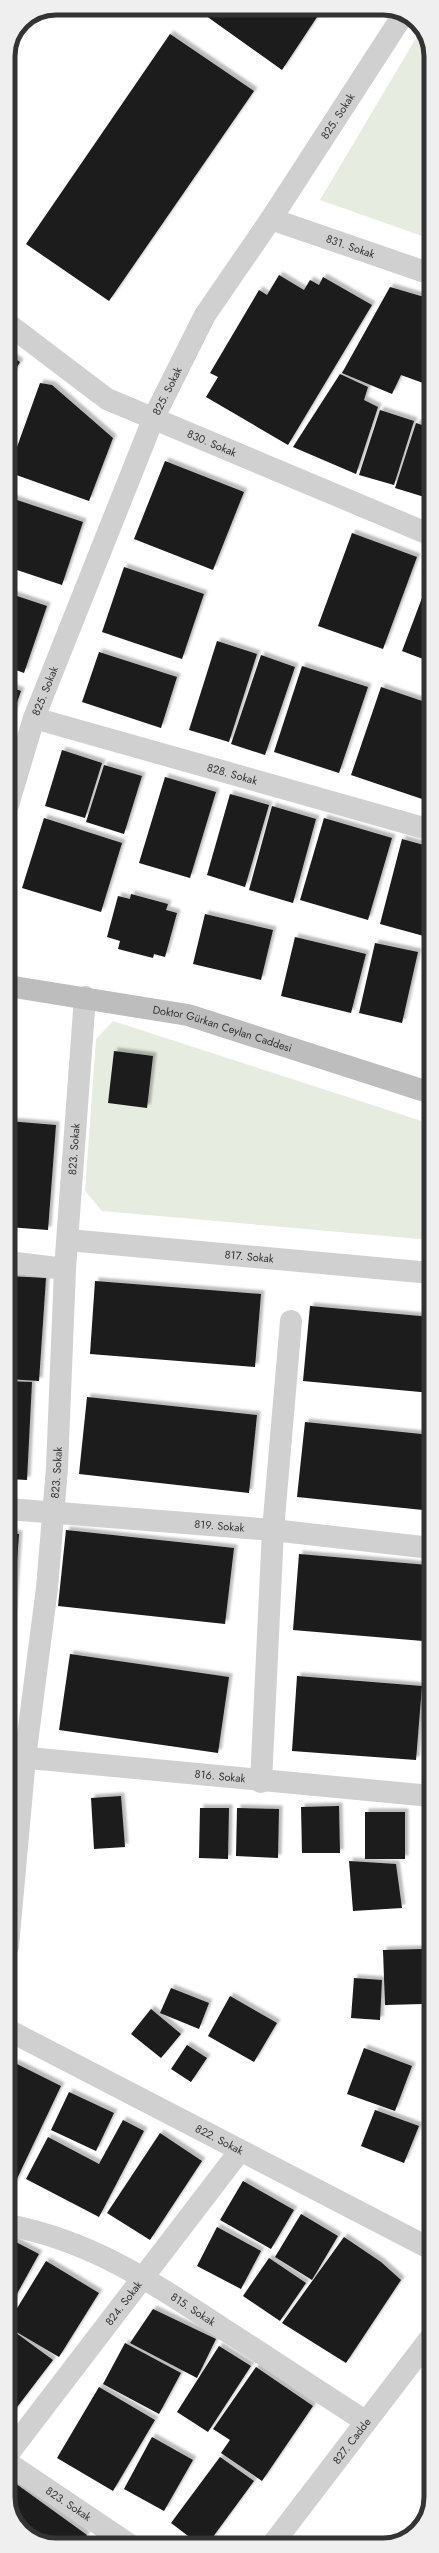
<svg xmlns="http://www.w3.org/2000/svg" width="439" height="2553" font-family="Jost,sans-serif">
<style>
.green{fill:#e6ecdf}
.building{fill:#1a1a1a;filter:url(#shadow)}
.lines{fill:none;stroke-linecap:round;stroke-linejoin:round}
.minor{stroke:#d0d0d0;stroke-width:22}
.tertiary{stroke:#d0d0d0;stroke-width:22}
.secondary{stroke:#bdbdbd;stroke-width:22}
.labels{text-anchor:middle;stroke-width:4;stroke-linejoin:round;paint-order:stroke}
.street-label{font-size:11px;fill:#333;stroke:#fff}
.rim{fill:none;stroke:#333;stroke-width:5}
</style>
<defs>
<filter id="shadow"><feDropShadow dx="3.5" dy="-3.5" stdDeviation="1" flood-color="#0004"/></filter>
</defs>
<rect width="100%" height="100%" fill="#fff"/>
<path class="green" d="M 419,33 L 423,35 L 431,50 L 431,217 L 422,236 L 320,200 Z
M 113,1021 L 431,1124 L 431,1240 L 102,1211 L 85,1191 L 96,1039 Z"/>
<path class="building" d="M 195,8 L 323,8 L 282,70 Z
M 170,34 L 254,91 L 109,301 L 26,244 Z
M 279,275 L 304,290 L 310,280 L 319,285 L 323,277 L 372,305 L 288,445 L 206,397 L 218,377 L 210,373 L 259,290 L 267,295 Z
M 390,287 L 431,299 L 431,357 L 423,383 L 401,375 L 392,394 L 342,373 Z
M 8,354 L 20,362 L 8,382 Z
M 430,369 L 431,369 L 431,384 L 426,383 Z
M 340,374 L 368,387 L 364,400 L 378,407 L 356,474 L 293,447 Z
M 40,383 L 52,385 L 113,438 L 89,501 L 8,472 Z
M 380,410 L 414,421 L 394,485 L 359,475 Z
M 416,423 L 431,428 L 431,499 L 395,488 Z
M 165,461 L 244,492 L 213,570 L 134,539 Z
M 8,497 L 83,522 L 62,585 L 8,567 Z
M 352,533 L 417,557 L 383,649 L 318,626 Z
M 124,567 L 204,594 L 182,659 L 102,632 Z
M 431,574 L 431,662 L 402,651 Z
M 8,593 L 47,606 L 24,673 L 8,667 Z
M 217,641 L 257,654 L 229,742 L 189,730 Z
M 99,652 L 177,677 L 161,728 L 82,702 Z
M 261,655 L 295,667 L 265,755 L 231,744 Z
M 302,666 L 368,687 L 339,773 L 274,752 Z
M 8,686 L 21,691 L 8,728 Z
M 381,687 L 431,704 L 431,772 L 422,799 L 351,775 Z
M 62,750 L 102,763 L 85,818 L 45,806 Z
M 104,765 L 142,776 L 124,834 L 86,822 Z
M 165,777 L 216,792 L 190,878 L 139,863 Z
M 230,794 L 269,805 L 245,887 L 207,875 Z
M 272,806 L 316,819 L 293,903 L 249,890 Z
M 44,818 L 122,843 L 101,912 L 22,888 Z
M 324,818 L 392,838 L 368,920 L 300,900 Z
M 402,839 L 431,847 L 431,938 L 380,924 Z
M 131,894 L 168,904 L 166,910 L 177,913 L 165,957 L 154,954 L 153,958 L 118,949 L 120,941 L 107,937 L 118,896 L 130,899 Z
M 205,914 L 273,930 L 261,980 L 193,964 Z
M 295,937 L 366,954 L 351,1013 L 281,996 Z
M 375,943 L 418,952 L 402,1023 L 359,1013 Z
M 114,1051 L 153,1056 L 147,1108 L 108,1103 Z
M 8,1121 L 56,1125 L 48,1230 L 8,1227 Z
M 8,1276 L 46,1278 L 39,1381 L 8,1379 Z
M 95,1281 L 261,1294 L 255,1367 L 90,1354 Z
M 310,1306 L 431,1317 L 431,1393 L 303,1381 Z
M 8,1381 L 32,1382 L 27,1480 L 8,1479 Z
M 87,1397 L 257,1415 L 249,1493 L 79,1474 Z
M 305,1422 L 431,1435 L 423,1510 L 297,1497 Z
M 66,1530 L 234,1548 L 225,1624 L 58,1606 Z
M 8,1533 L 19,1534 L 12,1631 L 8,1631 Z
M 299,1554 L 428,1565 L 423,1641 L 293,1630 Z
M 70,1654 L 229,1677 L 218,1753 L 59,1730 Z
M 297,1676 L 422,1686 L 416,1760 L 292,1751 Z
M 121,1796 L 125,1847 L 94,1849 L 91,1798 Z
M 339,1806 L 340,1853 L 302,1853 L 301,1807 Z
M 200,1808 L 229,1808 L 228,1859 L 199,1858 Z
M 237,1808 L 279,1809 L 278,1858 L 236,1856 Z
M 365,1812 L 405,1812 L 405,1859 L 365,1859 Z
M 349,1861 L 396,1864 L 402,1908 L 353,1911 Z
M 422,1949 L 423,2004 L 385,2005 L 383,1950 Z
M 354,1978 L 382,1980 L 380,2020 L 351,2018 Z
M 171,1988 L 209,2003 L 199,2029 L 160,2013 Z
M 230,1996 L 277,2023 L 254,2062 L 208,2036 Z
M 151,2009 L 181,2034 L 161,2058 L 131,2034 Z
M 187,2045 L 207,2058 L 191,2082 L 171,2069 Z
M 364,2048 L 412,2066 L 395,2111 L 347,2094 Z
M 15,2063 L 61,2086 L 14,2185 L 8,2183 L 8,2078 Z
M 69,2092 L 114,2113 L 96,2151 L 51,2130 Z
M 375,2110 L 419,2126 L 404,2163 L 361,2146 Z
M 123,2120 L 144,2131 L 99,2217 L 26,2179 L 48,2137 L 99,2164 Z
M 160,2133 L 202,2161 L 150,2240 L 107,2213 Z
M 243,2181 L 294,2210 L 271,2249 L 220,2220 Z
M 301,2214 L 338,2236 L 312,2280 L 275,2257 Z
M 217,2227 L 261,2251 L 241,2289 L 197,2266 Z
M 344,2237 L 381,2262 L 401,2280 L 346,2363 L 282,2323 Z
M 12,2240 L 39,2254 L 8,2310 L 8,2246 Z
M 269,2258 L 306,2283 L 280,2321 L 243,2296 Z
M 46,2261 L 99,2293 L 59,2357 L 8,2327 L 8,2323 Z
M 153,2309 L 216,2339 L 197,2378 L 130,2343 Z
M 8,2327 L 53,2360 L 8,2419 Z
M 125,2343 L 181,2373 L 159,2414 L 103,2384 Z
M 219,2346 L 251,2366 L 208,2432 L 177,2412 Z
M 256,2367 L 313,2406 L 262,2481 L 221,2453 L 230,2440 L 213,2429 Z
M 99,2387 L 155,2420 L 113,2491 L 57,2458 Z
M 152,2437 L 193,2460 L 164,2511 L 124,2489 Z
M 220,2457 L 254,2481 L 207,2545 L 200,2545 L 171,2523 Z
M 15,2483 L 87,2535 L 80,2545 L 50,2545 L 22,2531 L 8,2503 L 8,2492 Z
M 101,2533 L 118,2545 L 93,2545 Z"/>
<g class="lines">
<g class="minor">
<path id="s1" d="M 271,219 L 431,274"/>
<path id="s2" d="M 8,324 L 107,399 L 431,535"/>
<path id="s3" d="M 34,718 L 431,830"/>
<path id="s4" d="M 8,805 L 34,718 L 154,417 L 205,315 L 271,219 L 403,15"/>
<path id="s5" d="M 68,1240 L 431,1273"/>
<path d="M 8,1262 L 65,1269"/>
<path id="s6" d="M 8,1509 L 273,1530 L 431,1548"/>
<path id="s7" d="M 8,1756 L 431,1796"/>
<path d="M 261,1782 L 273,1530 L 291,1321"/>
<path id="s8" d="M 8,1946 L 25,1758 L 47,1588 L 57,1468 L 65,1269 L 85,997"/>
<path id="s9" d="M 8,2030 L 431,2249"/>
<path id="s10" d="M 8,2225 C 93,2241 155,2284 225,2330 C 272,2360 318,2391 365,2421"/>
<path id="s11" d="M 8,2454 L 239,2152"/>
<path id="s12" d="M 8,2463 L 130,2545"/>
</g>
<path class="tertiary" id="s13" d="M 272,2545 L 431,2337"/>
<path class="secondary" id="s14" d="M 8,986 L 188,1015 L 431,1093"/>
</g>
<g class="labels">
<g class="street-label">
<text dy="4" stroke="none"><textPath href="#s4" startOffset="768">825. Sokak</textPath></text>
<text dy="4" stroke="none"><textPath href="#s1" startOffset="84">831. Sokak</textPath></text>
<text dy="4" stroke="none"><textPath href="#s4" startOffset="444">825. Sokak</textPath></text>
<text dy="4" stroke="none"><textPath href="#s2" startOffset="238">830. Sokak</textPath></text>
<text dy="4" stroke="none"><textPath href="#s4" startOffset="120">825. Sokak</textPath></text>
<text dy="4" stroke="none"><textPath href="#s3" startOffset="206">828. Sokak</textPath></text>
<text dy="4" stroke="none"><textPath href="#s14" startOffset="219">Doktor Gürkan Ceylan Caddesi</textPath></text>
<text dy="4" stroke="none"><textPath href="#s8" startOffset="800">823. Sokak</textPath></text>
<text dy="4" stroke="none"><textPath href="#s5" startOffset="182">817. Sokak</textPath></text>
<text dy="4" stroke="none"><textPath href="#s8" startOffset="476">823. Sokak</textPath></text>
<text dy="4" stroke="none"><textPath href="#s6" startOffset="212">819. Sokak</textPath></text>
<text dy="4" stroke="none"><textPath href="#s7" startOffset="213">816. Sokak</textPath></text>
<text dy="4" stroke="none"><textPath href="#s9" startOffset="238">822. Sokak</textPath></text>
<text dy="4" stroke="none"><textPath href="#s11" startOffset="190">824. Sokak</textPath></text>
<text dy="4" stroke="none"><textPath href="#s10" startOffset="205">815. Sokak</textPath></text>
<text dy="4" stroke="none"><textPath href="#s13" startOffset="131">827. Cadde</textPath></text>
<text dy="4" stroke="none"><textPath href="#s12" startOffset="73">823. Sokak</textPath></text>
</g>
</g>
<path d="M0 0H439V2553H0ZM56 15H383A41 41 0 0 1 424 56V2497A41 41 0 0 1 383 2538H56A41 41 0 0 1 15 2497V56A41 41 0 0 1 56 15Z" fill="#efefef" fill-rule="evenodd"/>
<path class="rim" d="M56 15H383A41 41 0 0 1 424 56V2497A41 41 0 0 1 383 2538H56A41 41 0 0 1 15 2497V56A41 41 0 0 1 56 15Z"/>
</svg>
